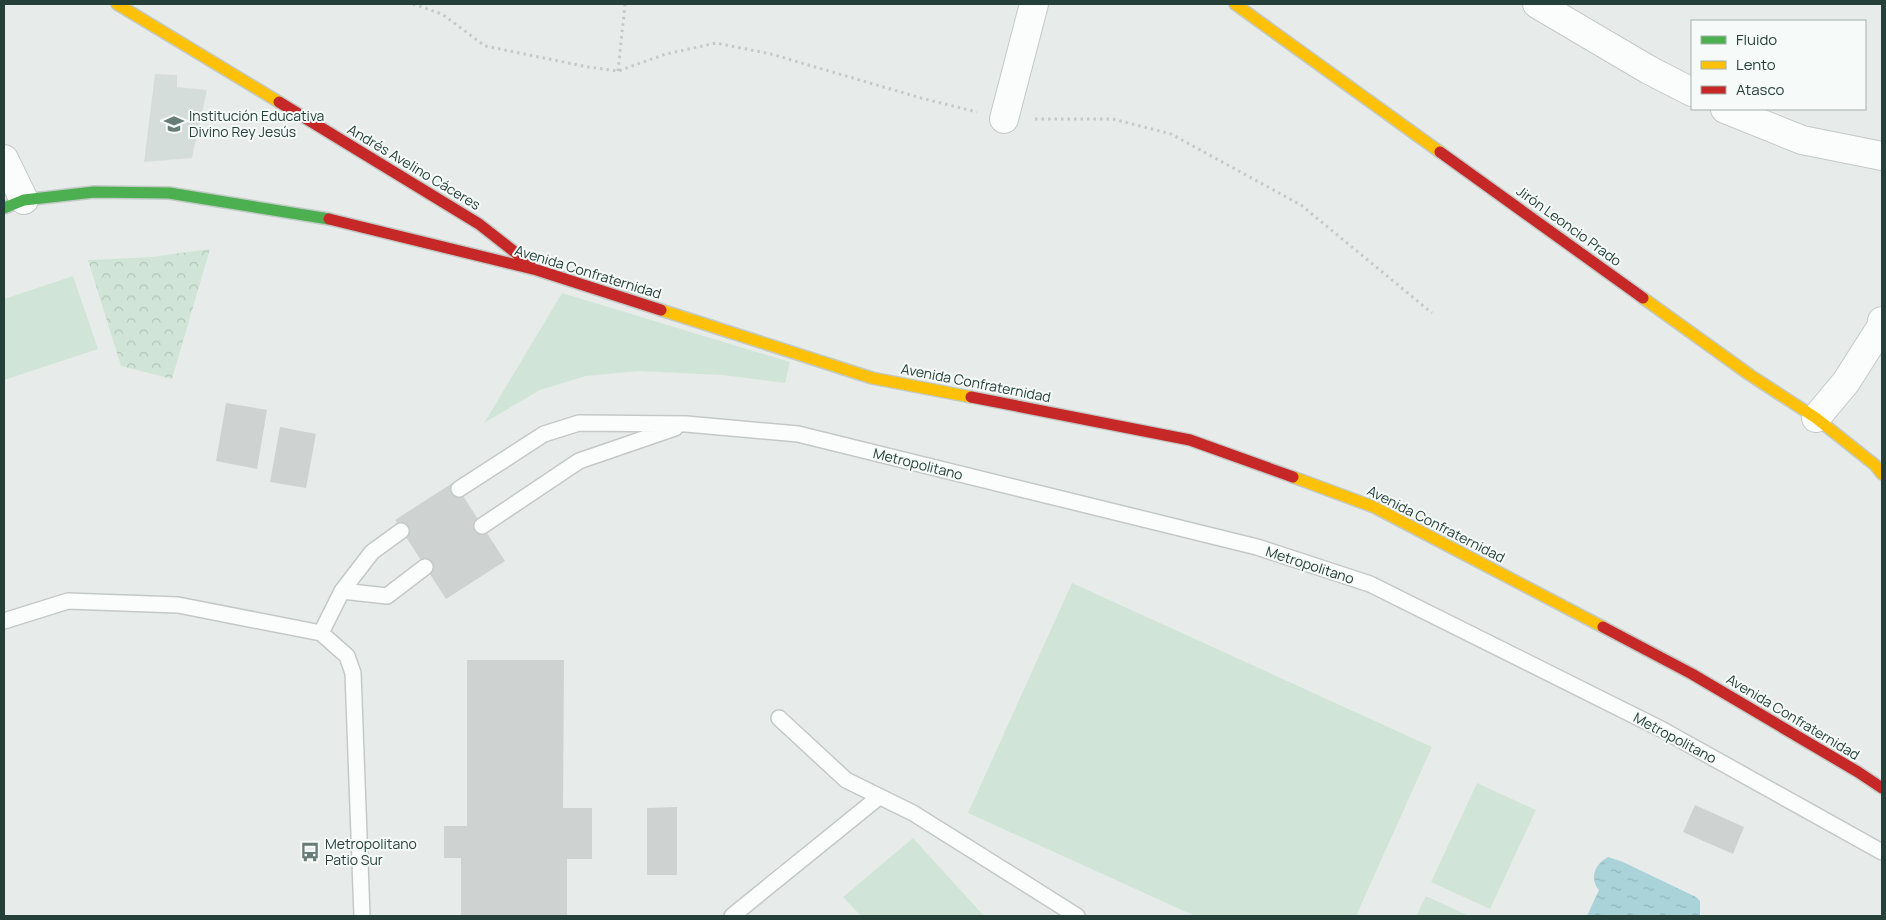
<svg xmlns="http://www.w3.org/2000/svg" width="1886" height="920" font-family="Manrope,sans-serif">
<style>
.built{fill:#d5ddda}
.grass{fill:#d0e5d7}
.park{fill:url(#park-crowns)}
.water{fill:url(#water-ripples)}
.building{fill:#ced3d1}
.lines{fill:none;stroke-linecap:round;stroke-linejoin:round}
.lane-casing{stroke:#c4c9c7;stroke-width:18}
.street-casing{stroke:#c4c9c7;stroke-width:30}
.fast-casing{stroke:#c2cac7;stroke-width:14}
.slow-casing{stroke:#c2cac7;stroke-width:14}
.jam-casing{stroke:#c2cac7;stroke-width:14}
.path{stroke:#c3cbc9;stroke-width:3;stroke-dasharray:2.5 4;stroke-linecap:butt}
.lane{stroke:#fbfcfc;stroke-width:15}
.street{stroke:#fbfcfc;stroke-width:28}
.fast{stroke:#4caf50;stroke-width:11}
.slow{stroke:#ffc107;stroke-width:11}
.jam{stroke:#c62828;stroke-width:11}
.labels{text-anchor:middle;stroke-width:4;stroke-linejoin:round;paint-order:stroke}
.poi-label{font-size:14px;fill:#244039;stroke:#f6faf8;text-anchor:start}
.street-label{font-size:14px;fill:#244039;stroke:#f6faf8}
</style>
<defs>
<pattern id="park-crowns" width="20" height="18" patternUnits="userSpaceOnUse" patternTransform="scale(1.25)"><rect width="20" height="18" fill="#d0e5d7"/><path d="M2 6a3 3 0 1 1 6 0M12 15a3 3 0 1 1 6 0" fill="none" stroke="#b2c6b9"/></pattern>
<pattern id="water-ripples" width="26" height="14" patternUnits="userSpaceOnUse" patternTransform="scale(1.25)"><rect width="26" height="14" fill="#a9d2d9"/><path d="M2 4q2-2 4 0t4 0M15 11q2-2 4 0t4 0" fill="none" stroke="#91b5bb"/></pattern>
</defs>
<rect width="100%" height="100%" fill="#e7ecea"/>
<path class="built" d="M 155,74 L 177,75 L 177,87 L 207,90 L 192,158 L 144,162 Z"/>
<path class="grass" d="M 73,276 L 98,349 L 4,380 L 4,299 Z
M 562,293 L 790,362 L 785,383 L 723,375 L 638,371 L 586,376 L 540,390 L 484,423 Z
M 1072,583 L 1432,747 L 1356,916 L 1195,916 L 968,813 Z
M 1477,783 L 1536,810 L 1490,909 L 1431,882 Z
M 913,838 L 984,916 L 861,916 L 843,897 Z
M 1426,896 L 1469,916 L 1416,916 Z"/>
<path class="park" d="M 210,249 L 172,379 L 121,366 L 88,260 L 151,257 Z"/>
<path class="water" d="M 1608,857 L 1623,862 L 1696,897 L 1700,901 L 1700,916 L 1587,916 L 1599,890 C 1589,878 1595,864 1608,857 Z"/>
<path class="building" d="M 226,403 L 267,410 L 257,469 L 216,461 Z
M 280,427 L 316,434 L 306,488 L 270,482 Z
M 454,482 L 505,561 L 446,599 L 395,520 Z
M 467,660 L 564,660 L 563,808 L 592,808 L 592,859 L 567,859 L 567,916 L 461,916 L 461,858 L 444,858 L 444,826 L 467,826 Z
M 1695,805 L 1744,827 L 1733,854 L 1683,832 Z
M 677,807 L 677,875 L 647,875 L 647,808 Z"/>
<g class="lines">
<defs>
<path id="lane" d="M 459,489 L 544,434 L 579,423 L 686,424 L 798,434 L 1257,547 L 1370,584 L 1661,729 L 1882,852
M 482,526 L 579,461 L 675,428
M 342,591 L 387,596 L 425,567
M 4,621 L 68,601 L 178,605 L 321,633 L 342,591 L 372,552 L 401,531
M 321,633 L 347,656 L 353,673 L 362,916
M 779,718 L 846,780 L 913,813 L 1077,916
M 732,916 L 879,797"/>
<path id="street" d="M 1537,4 L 1649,70 L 1692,92
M 1725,109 L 1802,140 L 1882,156
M 1004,119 L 1034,4
M 4,159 L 24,200
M 1816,418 L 1846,382 L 1881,327 L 1882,321"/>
<path id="fast" d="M 4,208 L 24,200 L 94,192 L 169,193 L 329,219"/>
<path id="slow" d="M 117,4 L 279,102
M 1235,4 L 1440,152
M 1643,298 L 1750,375 L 1816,418 L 1875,465 L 1882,474
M 661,310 L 872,378 L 971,397
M 1293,477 L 1374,507 L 1603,627"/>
<path id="jam" d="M 279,102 L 479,224 L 530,264
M 1440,152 L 1643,298
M 329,219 L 537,270 L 661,310
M 971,397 L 1190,440 L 1293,477
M 1603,627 L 1692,674 L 1858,772 L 1882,788"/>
</defs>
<use href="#lane" class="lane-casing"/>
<use href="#street" class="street-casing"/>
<use href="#fast" class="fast-casing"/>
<use href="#slow" class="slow-casing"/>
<use href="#jam" class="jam-casing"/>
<path class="path" d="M 413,4 L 442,14 L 485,46 L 588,67 L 618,71 L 666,54 L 716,43 L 771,54 L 921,98 L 977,112
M 618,71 L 625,4
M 1035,119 L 1113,119 L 1171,134 L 1301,205 L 1432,313"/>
<use href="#lane" class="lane"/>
<use href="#street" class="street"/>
<use href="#fast" class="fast"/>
<use href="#slow" class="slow"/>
<use href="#jam" class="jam"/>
</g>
<defs>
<symbol id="school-bare" viewBox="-9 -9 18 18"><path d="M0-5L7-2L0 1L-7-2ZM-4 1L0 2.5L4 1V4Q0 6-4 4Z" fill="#687c77" stroke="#f6faf8" stroke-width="2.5" paint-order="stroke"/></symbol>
<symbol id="bus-bare" viewBox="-9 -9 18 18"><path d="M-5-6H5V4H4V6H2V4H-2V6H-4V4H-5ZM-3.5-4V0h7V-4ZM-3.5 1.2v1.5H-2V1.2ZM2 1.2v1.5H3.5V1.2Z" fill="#687c77" stroke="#f6faf8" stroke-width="2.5" paint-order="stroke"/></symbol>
</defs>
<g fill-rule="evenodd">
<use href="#school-bare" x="160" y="110" width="28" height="28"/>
<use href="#bus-bare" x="296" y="838" width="28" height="28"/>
</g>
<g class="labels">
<g class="poi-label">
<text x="189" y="121">Institución Educativa<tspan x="189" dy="16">Divino Rey Jesús</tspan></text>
<text x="325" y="849">Metropolitano<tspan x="325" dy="16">Patio Sur</tspan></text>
</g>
<g class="street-label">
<text transform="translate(414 167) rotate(31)" y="5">Andrés Avelino Cáceres</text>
<text transform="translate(1569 226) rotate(36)" y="5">Jirón Leoncio Prado</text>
<text transform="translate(588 272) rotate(17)" y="5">Avenida Confraternidad</text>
<text transform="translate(976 383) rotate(11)" y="5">Avenida Confraternidad</text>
<text transform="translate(918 464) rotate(14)" y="5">Metropolitano</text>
<text transform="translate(1436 524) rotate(27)" y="5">Avenida Confraternidad</text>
<text transform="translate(1310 565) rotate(18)" y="5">Metropolitano</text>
<text transform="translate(1793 717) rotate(31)" y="5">Avenida Confraternidad</text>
<text transform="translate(1675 738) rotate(28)" y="5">Metropolitano</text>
</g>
</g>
<rect width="1886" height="920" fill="none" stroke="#244039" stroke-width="10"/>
<rect x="1691" y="20" width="175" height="90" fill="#f6faf8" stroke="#a2b0ac"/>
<rect x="1701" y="36" width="25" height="8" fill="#4caf50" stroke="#a2b0ac"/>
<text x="1736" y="45" font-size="15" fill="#244039">Fluido</text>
<rect x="1701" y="61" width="25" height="8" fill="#ffc107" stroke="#a2b0ac"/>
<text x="1736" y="70" font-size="15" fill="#244039">Lento</text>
<rect x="1701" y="86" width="25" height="8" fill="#c62828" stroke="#a2b0ac"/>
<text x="1736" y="95" font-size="15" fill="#244039">Atasco</text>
</svg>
